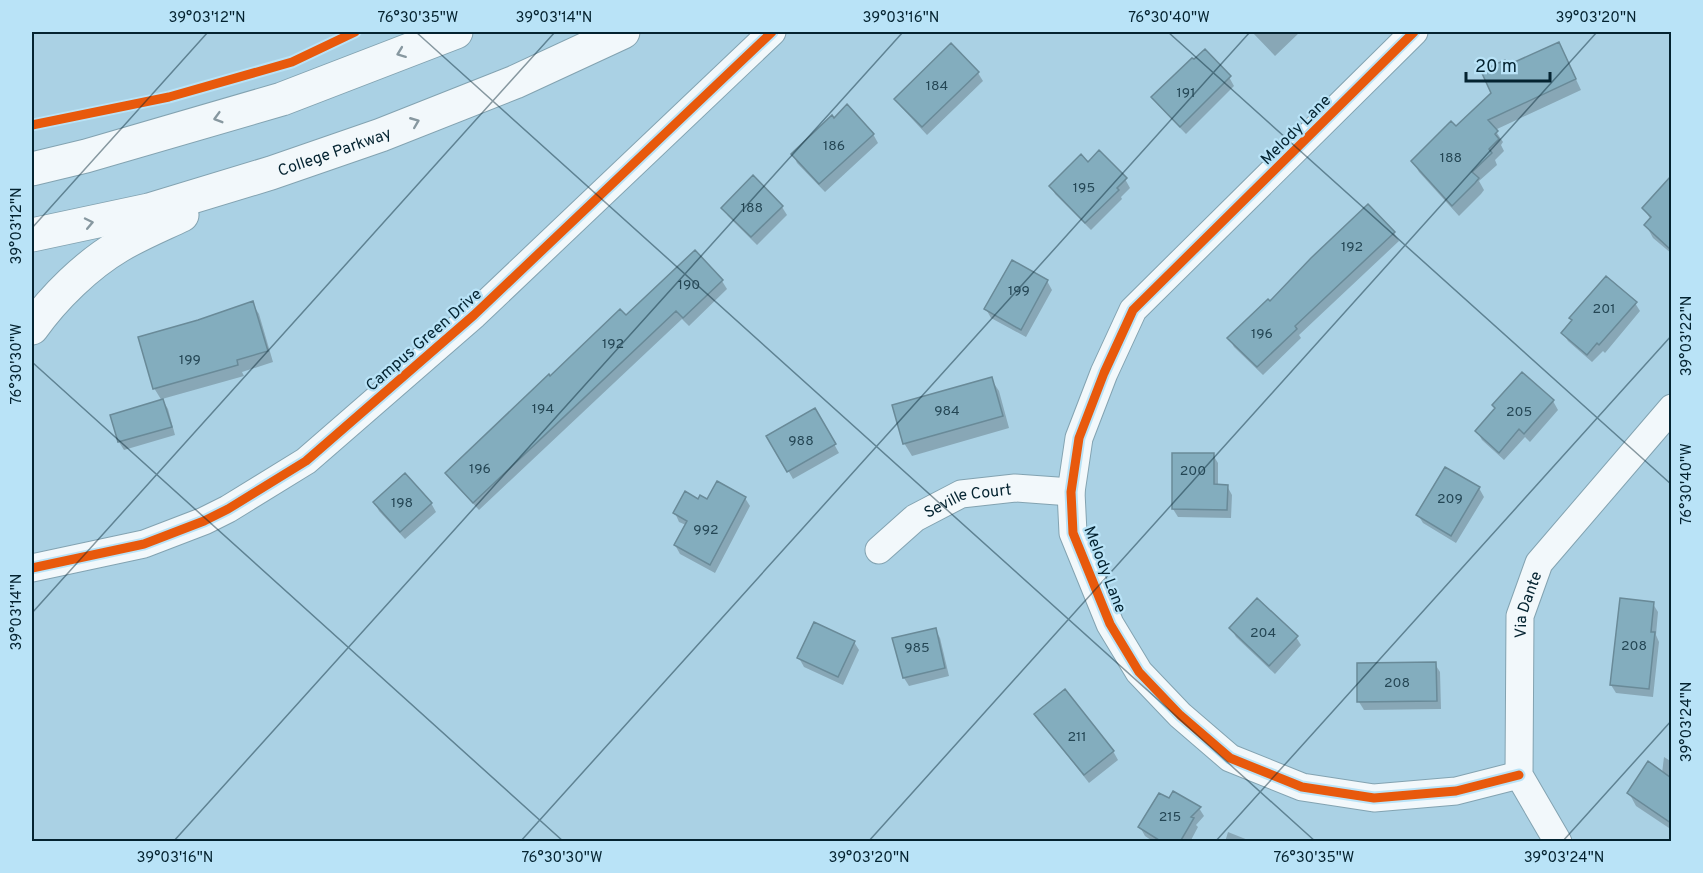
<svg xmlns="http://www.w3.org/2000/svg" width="1703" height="873" font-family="Overpass,sans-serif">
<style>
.shadow{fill:#0003}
.building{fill:#83adbe;stroke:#698a98;stroke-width:1.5}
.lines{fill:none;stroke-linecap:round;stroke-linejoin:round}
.minor-casing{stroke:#83a3b1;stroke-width:29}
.secondary-casing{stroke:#83a3b1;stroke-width:35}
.minor{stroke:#f2f8fb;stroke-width:27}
.secondary{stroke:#f2f8fb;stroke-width:33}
.cycleway-casing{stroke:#b9e3f7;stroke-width:13}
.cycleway{stroke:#e8590c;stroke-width:9}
.oneway{stroke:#8798a0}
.ticks{fill:none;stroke:#042330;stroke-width:1.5;stroke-opacity:0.45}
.labels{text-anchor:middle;stroke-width:4.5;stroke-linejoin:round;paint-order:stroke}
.number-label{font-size:14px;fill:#244654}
.street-label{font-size:16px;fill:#042330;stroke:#b9e3f7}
.neatline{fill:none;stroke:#042330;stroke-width:2}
.ticks-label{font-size:15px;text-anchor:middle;fill:#042330}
</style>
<rect width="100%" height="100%" fill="#aad1e4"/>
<path class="shadow" d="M 1252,32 L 1300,32 L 1275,56 Z
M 1564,54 L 1581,90 L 1495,130 L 1503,142 L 1501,145 L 1504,151 L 1495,160 L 1497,165 L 1479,181 L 1484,190 L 1481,194 L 1459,216 L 1419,172 L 1413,161 L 1456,128 L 1493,93 L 1508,67 Z
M 978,73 L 983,81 L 927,135 L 901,107 L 896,99 Z
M 1229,77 L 1234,86 L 1186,134 L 1158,105 L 1153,97 Z
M 873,134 L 878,143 L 825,192 L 797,163 L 793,154 Z
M 1088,164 L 1125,179 L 1130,188 L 1121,197 L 1122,199 L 1091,230 L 1055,194 L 1051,186 Z
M 1671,179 L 1672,180 L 1672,254 L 1653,238 L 1646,225 L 1651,220 L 1644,209 Z
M 782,207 L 787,215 L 757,245 L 728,216 L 723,208 Z
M 1394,233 L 1399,241 L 1299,335 L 1301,338 L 1263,375 L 1234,347 L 1229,338 L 1270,303 Z
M 695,252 L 722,281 L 727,289 L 689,326 L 682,319 L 479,510 L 452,481 L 447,473 L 550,378 L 626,318 Z
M 1047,281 L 1052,290 L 1026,337 L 991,318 L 986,309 Z
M 252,303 L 259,314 L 273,362 L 242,372 L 244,376 L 162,399 L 168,409 L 175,435 L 124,450 L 119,442 L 112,416 L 162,401 L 154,388 L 140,338 Z
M 1635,303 L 1640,311 L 1605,353 L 1603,351 L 1592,362 L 1568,341 L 1563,333 L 1573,322 L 1571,319 Z
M 1522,374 L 1553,401 L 1558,410 L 1530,442 L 1525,437 L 1504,460 L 1482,440 L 1477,431 Z
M 991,379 L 999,391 L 1009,428 L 912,456 L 904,443 Z
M 815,410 L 839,453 L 793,479 L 769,437 Z
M 1213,455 L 1218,463 L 1218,486 L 1227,486 L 1232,495 L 1231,518 L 1178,517 L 1173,509 Z
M 1479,488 L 1484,497 L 1456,543 L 1423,523 L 1418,515 Z
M 745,498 L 750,506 L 715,573 L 680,554 L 675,545 L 686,525 L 679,522 L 675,513 L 699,501 Z
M 375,503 L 431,503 L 436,512 L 405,539 L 379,511 Z
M 1653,604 L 1658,612 L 1656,635 L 1659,642 L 1653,697 L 1616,693 L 1611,685 Z
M 1231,628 L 1296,637 L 1301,645 L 1275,674 L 1236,637 Z
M 935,629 L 940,638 L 949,676 L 909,686 L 904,678 L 894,639 Z
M 854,642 L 859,650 L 843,685 L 804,667 L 799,658 Z
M 1435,664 L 1440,672 L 1441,709 L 1364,710 L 1359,702 Z
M 1041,722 L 1113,751 L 1118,760 L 1089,783 Z
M 1664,757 L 1672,762 L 1672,830 L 1636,806 L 1629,793 L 1662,773 Z
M 1169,801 L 1199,808 L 1204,816 L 1196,825 L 1198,827 L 1190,842 L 1154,842 L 1145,836 L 1140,827 Z
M 1228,832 L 1253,842 L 1225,842 Z"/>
<path class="building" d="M 1559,42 L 1576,79 L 1488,120 L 1498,131 L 1495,134 L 1499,139 L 1489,149 L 1492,153 L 1472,172 L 1479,178 L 1475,183 L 1452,206 L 1411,161 L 1451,121 L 1456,126 L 1491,93 L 1481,71 L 1505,60 L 1508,65 Z
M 951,43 L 979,72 L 922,127 L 894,99 Z
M 1205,49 L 1231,76 L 1180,127 L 1151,97 L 1192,58 L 1194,59 Z
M 847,104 L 874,134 L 819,184 L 791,154 L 832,115 L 834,118 Z
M 1099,150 L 1127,178 L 1117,188 L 1119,190 L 1085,223 L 1049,186 L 1081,154 L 1088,162 Z
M 753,175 L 783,206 L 751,237 L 721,208 Z
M 1671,176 L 1671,250 L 1644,225 L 1651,217 L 1642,208 Z
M 1368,204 L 1395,232 L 1295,326 L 1297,329 L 1257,367 L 1227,338 L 1268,299 L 1270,301 L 1311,258 Z
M 695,250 L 723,280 L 683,318 L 676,311 L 473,503 L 445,473 L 549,374 L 550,376 L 620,309 L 626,315 Z
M 1012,260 L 1048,280 L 1021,330 L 984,309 Z
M 1606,276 L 1637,302 L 1599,345 L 1597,343 L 1587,355 L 1561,333 L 1572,320 L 1569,318 Z
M 253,301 L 268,351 L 237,360 L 238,365 L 153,389 L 138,337 L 198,320 Z
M 1522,372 L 1554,400 L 1524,434 L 1519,429 L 1499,453 L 1475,431 L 1495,408 L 1492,405 Z
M 992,377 L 1003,416 L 903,444 L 892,405 Z
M 163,399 L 172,427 L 118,442 L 110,415 Z
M 815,408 L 836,444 L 787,472 L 766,436 Z
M 1172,453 L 1214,453 L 1214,484 L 1228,485 L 1227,510 L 1172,509 Z
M 1445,467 L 1480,487 L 1451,536 L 1416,515 Z
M 405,473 L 432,503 L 400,532 L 373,502 Z
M 717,481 L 746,497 L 710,565 L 674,545 L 687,521 L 673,513 L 685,491 L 698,499 L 700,495 L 707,499 Z
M 1257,598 L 1298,636 L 1269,666 L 1229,628 Z
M 1620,598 L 1654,602 L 1651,632 L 1655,632 L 1649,689 L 1610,685 Z
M 814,622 L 855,641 L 838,677 L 797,658 Z
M 936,628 L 945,668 L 903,678 L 892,638 Z
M 1436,662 L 1437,701 L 1357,702 L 1357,663 Z
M 1065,689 L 1114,751 L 1084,775 L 1034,714 Z
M 1648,761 L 1671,778 L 1671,823 L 1627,793 Z
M 1173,791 L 1201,807 L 1191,817 L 1194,818 L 1180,842 L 1162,842 L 1138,827 L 1159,793 L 1169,798 Z"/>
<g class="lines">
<defs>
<g id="minor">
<path d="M 1414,32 L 1133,310 L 1104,373 L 1079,438 L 1071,492 L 1073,533 L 1110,624 L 1139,672 L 1180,715 L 1230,758 L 1302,787 L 1374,798 L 1456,791 L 1519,775"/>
<path id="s1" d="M 879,550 L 915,518 L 961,494 L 1015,488 L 1071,492"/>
<path d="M 32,568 L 144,544 L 204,521 L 228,509 L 306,461 L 474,315 L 772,32"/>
<path id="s2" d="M 1558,842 L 1519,775 L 1520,616 L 1539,563 L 1672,408"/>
</g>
<g id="secondary">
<path d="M 32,169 L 86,156 L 282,99 L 456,32"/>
<path id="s3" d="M 32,235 L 149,210 L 271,173 L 381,135 L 515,82 L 623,32"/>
<path d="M 32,328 C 54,297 87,265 119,246 C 139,234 161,225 182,215"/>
</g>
</defs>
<use href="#minor" class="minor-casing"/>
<use href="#secondary" class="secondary-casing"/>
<use href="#minor" class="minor"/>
<use href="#secondary" class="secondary"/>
<defs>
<path id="cycleway" d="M 1414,32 L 1133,310 L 1104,373 L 1079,438 L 1071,492 L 1073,533 L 1110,624 L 1139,672 L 1180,715 L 1230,758 L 1302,787 L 1374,798 L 1456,791 L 1519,775
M 32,125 L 169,97 L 292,62 L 355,32
M 32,568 L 144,544 L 204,521 L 228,509 L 306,461 L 474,315 L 772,32"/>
</defs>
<use href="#cycleway" class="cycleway-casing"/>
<use href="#cycleway" class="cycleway"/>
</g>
<defs><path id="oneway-chevron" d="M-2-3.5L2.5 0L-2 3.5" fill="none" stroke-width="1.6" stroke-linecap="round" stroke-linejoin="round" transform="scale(1.5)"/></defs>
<g class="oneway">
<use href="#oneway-chevron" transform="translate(401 53) rotate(159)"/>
<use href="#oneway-chevron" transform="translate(218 118) rotate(164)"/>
<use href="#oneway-chevron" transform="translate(415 122) rotate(-22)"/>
<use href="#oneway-chevron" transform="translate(89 223) rotate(-12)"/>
</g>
<path class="ticks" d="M 416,32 L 1316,842M 1168,32 L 1672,485M 32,228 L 208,32M 32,362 L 564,842M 32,613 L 555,32M 173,842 L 903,32M 520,842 L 1250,32M 868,842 L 1597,32M 1215,842 L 1672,335M 1562,842 L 1672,720"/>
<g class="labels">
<g class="number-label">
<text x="937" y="90">184</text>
<text x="1186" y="97">191</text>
<text x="834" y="150">186</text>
<text x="1451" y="162">188</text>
<text x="1084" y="192">195</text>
<text x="752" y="212">188</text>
<text x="1352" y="251">192</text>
<text x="689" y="289">190</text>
<text x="1019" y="295">199</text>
<text x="1604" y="313">201</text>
<text x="1262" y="338">196</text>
<text x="613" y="348">192</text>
<text x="190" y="364">199</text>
<text x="543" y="413">194</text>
<text x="947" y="415">984</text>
<text x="1519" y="416">205</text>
<text x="801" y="445">988</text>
<text x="480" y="473">196</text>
<text x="1193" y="475">200</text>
<text x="1450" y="503">209</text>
<text x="402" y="507">198</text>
<text x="706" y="534">992</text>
<text x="1263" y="637">204</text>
<text x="1634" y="650">208</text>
<text x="917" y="652">985</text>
<text x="1397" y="687">208</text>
<text x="1077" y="741">211</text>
<text x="1170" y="821">215</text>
</g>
<g class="street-label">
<text transform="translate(1295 129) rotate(-45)" y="6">Melody Lane</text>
<text dy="6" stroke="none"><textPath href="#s3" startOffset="314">College Parkway</textPath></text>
<text transform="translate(423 339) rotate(-41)" y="6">Campus Green Drive</text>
<text dy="6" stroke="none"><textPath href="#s1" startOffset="105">Seville Court</textPath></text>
<text transform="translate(1106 569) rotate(69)" y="6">Melody Lane</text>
<text dy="6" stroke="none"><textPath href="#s2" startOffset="249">Via Dante</textPath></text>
</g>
</g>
<rect width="1703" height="873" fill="none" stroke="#b9e3f7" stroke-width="66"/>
<path d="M1466 72v9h84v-9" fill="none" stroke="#042330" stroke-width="3"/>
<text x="1475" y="72" font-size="18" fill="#042330" stroke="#b9e3f7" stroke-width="4.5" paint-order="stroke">20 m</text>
<rect x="33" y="33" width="1637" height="807" class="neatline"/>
<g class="ticks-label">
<text x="207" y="22">39°03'12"N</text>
<text x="418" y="22">76°30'35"W</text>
<text x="554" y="22">39°03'14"N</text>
<text x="901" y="22">39°03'16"N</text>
<text x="1169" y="22">76°30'40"W</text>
<text x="1596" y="22">39°03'20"N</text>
<text transform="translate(16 226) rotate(-90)" y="5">39°03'12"N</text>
<text transform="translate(1686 336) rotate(-90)" y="5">39°03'22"N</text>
<text transform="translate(16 364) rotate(-90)" y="5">76°30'30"W</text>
<text transform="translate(1686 484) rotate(-90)" y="5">76°30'40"W</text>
<text transform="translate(16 612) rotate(-90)" y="5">39°03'14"N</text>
<text transform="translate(1686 722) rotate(-90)" y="5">39°03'24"N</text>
<text x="175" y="862">39°03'16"N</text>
<text x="562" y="862">76°30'30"W</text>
<text x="869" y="862">39°03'20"N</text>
<text x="1314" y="862">76°30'35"W</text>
<text x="1564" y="862">39°03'24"N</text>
</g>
</svg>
